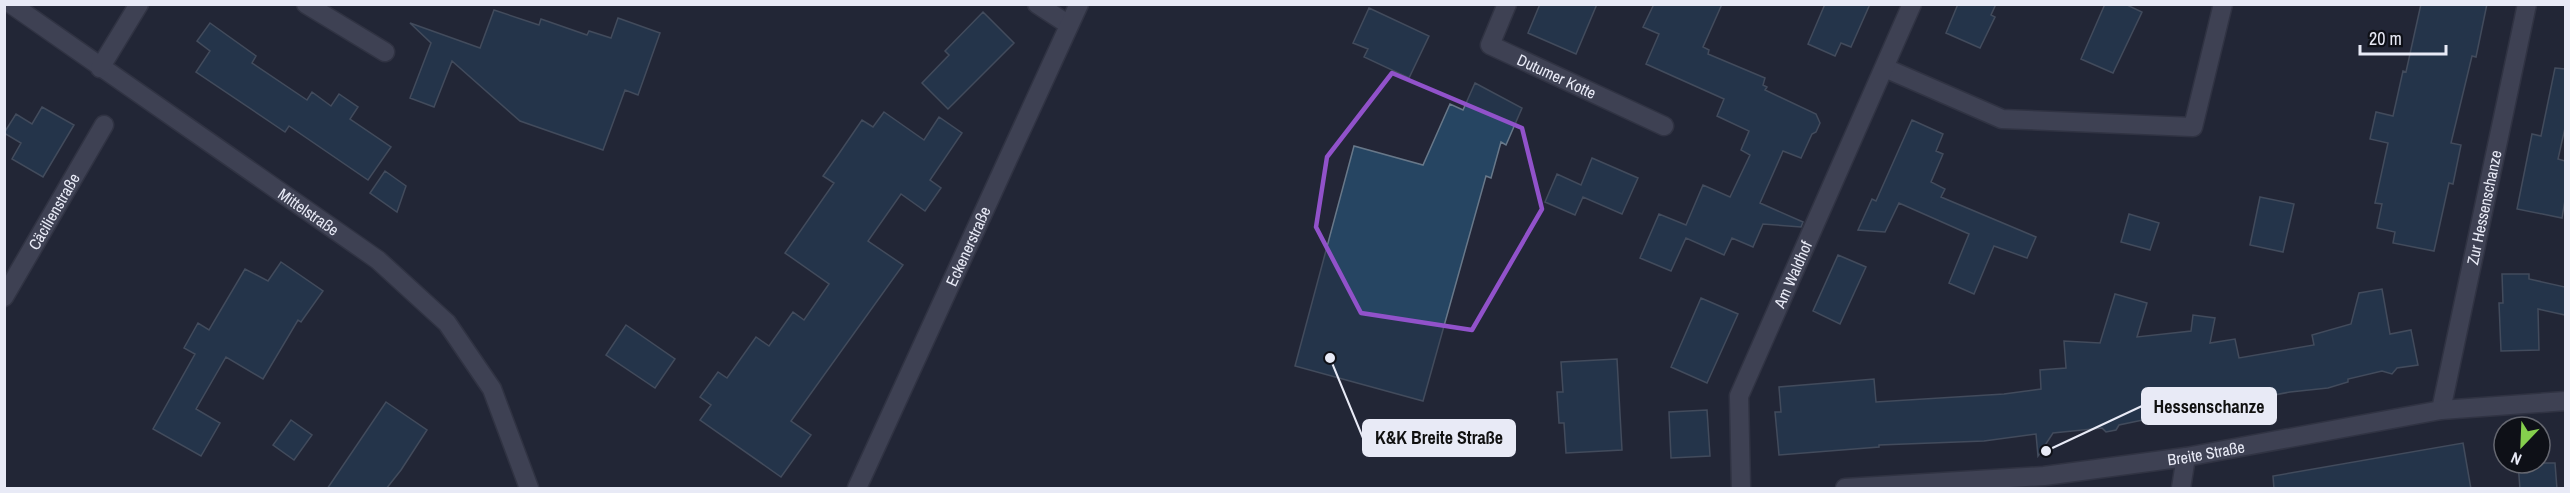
<svg xmlns="http://www.w3.org/2000/svg" width="2570" height="493" font-family="'Archivo Narrow',sans-serif">
<style>
.building{fill:#264562;stroke:#687889;stroke-width:1.5}
.lines{fill:none;stroke-linecap:round;stroke-linejoin:round}
.street-casing{stroke:#424452;stroke-width:21}
.street{stroke:#5f6277;stroke-width:18}
.marked{fill:none;stroke:#9152ca;stroke-width:4.5;stroke-linejoin:round}
.labels{text-anchor:middle;stroke-width:5;stroke-linejoin:round;paint-order:stroke}
.street-label{font-size:16px;fill:#e8eaf6;stroke:#0e1017}
.leader{fill:none;stroke:#e8eaf6;stroke-width:2}
.callout-dot{fill:#e8eaf6;stroke:#0e1017;stroke-width:2}
.callout{fill:#e8eaf6;stroke:#e8eaf6;stroke-width:2}
.callout-label{font-size:18px;text-anchor:middle;font-weight:bold;fill:#111}
</style>
<rect width="100%" height="100%" fill="#232637"/>
<path class="building" d="M 1540,4 L 1597,4 L 1576,54 L 1528,33 Z
M 1654,4 L 1722,4 L 1703,47 L 1709,50 L 1708,54 L 1765,78 L 1763,85 L 1767,87 L 1765,90 L 1816,114 L 1820,123 L 1816,132 L 1812,134 L 1801,158 L 1783,151 L 1760,203 L 1803,222 L 1801,227 L 1763,224 L 1753,247 L 1732,238 L 1724,255 L 1686,238 L 1671,271 L 1640,258 L 1659,214 L 1686,225 L 1703,185 L 1730,197 L 1750,155 L 1741,150 L 1749,131 L 1717,116 L 1724,99 L 1646,64 L 1659,34 L 1643,27 Z
M 1825,4 L 1870,4 L 1851,47 L 1841,43 L 1835,56 L 1808,44 Z
M 1958,4 L 1996,4 L 1991,15 L 1995,17 L 1980,48 L 1946,33 Z
M 2105,4 L 2125,4 L 2142,12 L 2113,73 L 2081,59 Z
M 2421,4 L 2487,4 L 2476,57 L 2472,56 L 2451,143 L 2461,145 L 2453,184 L 2449,183 L 2434,251 L 2393,243 L 2395,232 L 2377,228 L 2382,204 L 2375,203 L 2388,143 L 2370,139 L 2376,112 L 2393,116 L 2403,71 L 2406,72 Z
M 1369,8 L 1429,36 L 1409,78 L 1364,57 L 1368,49 L 1353,43 Z
M 494,10 L 539,25 L 541,19 L 587,35 L 589,31 L 611,38 L 618,18 L 660,33 L 638,95 L 625,90 L 603,150 L 520,121 L 452,61 L 434,107 L 410,98 L 431,43 L 410,23 L 480,48 Z
M 983,12 L 1014,43 L 948,109 L 922,83 L 949,55 L 945,51 Z
M 210,23 L 256,56 L 252,63 L 307,100 L 312,92 L 331,106 L 339,94 L 358,107 L 350,119 L 391,147 L 368,180 L 289,126 L 285,132 L 196,72 L 210,51 L 197,41 Z
M 2555,68 L 2565,69 L 2565,128 L 2558,159 L 2565,161 L 2565,200 L 2562,218 L 2517,209 L 2532,134 L 2541,136 Z
M 1475,83 L 1522,108 L 1506,145 L 1501,142 L 1491,178 L 1486,176 L 1423,401 L 1295,366 L 1354,146 L 1423,165 L 1450,104 L 1463,110 Z
M 42,107 L 74,125 L 43,177 L 12,159 L 21,143 L 4,133 L 16,114 L 32,124 Z
M 884,112 L 924,140 L 939,117 L 962,133 L 930,180 L 941,188 L 925,211 L 901,194 L 868,241 L 903,265 L 791,421 L 811,435 L 781,477 L 700,420 L 711,405 L 700,397 L 718,372 L 727,378 L 756,337 L 769,346 L 793,312 L 804,320 L 829,284 L 785,253 L 834,183 L 823,176 L 838,155 L 862,120 L 873,127 Z
M 1912,120 L 1943,134 L 1936,151 L 1943,154 L 1931,182 L 1945,189 L 1941,197 L 2036,237 L 2027,258 L 1994,246 L 1974,294 L 1949,283 L 1969,234 L 1899,203 L 1885,232 L 1858,230 L 1872,199 L 1876,201 Z
M 1592,158 L 1638,178 L 1622,214 L 1583,197 L 1575,215 L 1545,202 L 1557,174 L 1581,185 Z
M 385,171 L 406,186 L 397,212 L 370,193 Z
M 2260,197 L 2294,204 L 2283,252 L 2250,245 Z
M 2129,214 L 2159,223 L 2150,250 L 2121,242 Z
M 1838,255 L 1866,267 L 1840,324 L 1813,311 Z
M 281,262 L 323,291 L 301,322 L 298,320 L 263,379 L 226,357 L 196,409 L 220,423 L 201,456 L 153,429 L 195,354 L 184,348 L 198,323 L 209,330 L 245,269 L 268,281 Z
M 2502,274 L 2529,274 L 2529,279 L 2565,287 L 2565,315 L 2538,309 L 2539,350 L 2501,351 L 2499,303 L 2503,303 Z
M 2382,289 L 2390,334 L 2411,330 L 2418,365 L 2397,368 L 2392,374 L 2382,371 L 2348,379 L 2348,382 L 2328,388 L 2290,392 L 2138,421 L 2119,425 L 2116,430 L 2106,432 L 2102,428 L 2053,433 L 2038,456 L 2036,434 L 1984,441 L 1879,445 L 1879,447 L 1779,455 L 1775,412 L 1781,412 L 1779,387 L 1874,379 L 1876,402 L 2004,394 L 2041,389 L 2040,370 L 2066,368 L 2064,341 L 2100,343 L 2115,294 L 2147,303 L 2137,337 L 2191,331 L 2193,315 L 2215,318 L 2210,343 L 2235,339 L 2239,358 L 2314,345 L 2312,335 L 2351,324 L 2359,293 Z
M 1701,298 L 1738,314 L 1707,383 L 1671,367 Z
M 626,325 L 675,359 L 655,388 L 606,355 Z
M 1617,359 L 1622,450 L 1566,453 L 1564,423 L 1559,423 L 1557,392 L 1563,392 L 1561,362 Z
M 386,402 L 427,430 L 401,470 L 386,489 L 327,489 Z
M 1707,410 L 1710,456 L 1671,458 L 1669,412 Z
M 291,420 L 312,435 L 294,460 L 273,445 Z
M 2463,443 L 2471,489 L 2274,489 L 2273,476 Z
M 2518,463 L 2555,463 L 2557,489 L 2520,489 Z"/>
<g class="lines">
<defs>
<g id="street">
<path id="s1" d="M 11,4 L 378,260 L 447,323 L 492,389 L 529,488"/>
<path d="M 306,4 L 385,52"/>
<path d="M 1037,4 L 1069,25"/>
<path id="s2" d="M 1507,4 L 1490,45 L 1664,126"/>
<path d="M 100,68 L 139,4"/>
<path d="M 1885,68 L 2002,119 L 2193,127 L 2223,4"/>
<path id="s3" d="M 4,297 L 104,125"/>
<path id="s4" d="M 2441,410 L 2527,4"/>
<path id="s5" d="M 857,488 L 1079,4"/>
<path id="s6" d="M 1741,488 L 1739,396 L 1912,4"/>
<path id="s7" d="M 1845,488 L 2044,476 L 2186,457 L 2441,410 L 2566,401"/>
<path d="M 2181,488 L 2186,457"/>
</g>
</defs>
<use href="#street" class="street-casing"/>
<use href="#street" class="street"/>
</g>
<path d="M0 0H2570V493H0ZM 1392,73 L 1522,128 L 1542,209 L 1472,330 L 1361,313 L 1316,227 L 1327,157 Z" fill="#232637" fill-opacity=".55" fill-rule="evenodd"/>
<path class="marked" d="M 1392,73 L 1522,128 L 1542,209 L 1472,330 L 1361,313 L 1316,227 L 1327,157 Z"/>
<g class="labels">
<g class="street-label">
<text dy="6" stroke="none"><textPath href="#s2" startOffset="118">Dutumer Kotte</textPath></text>
<text dy="6" stroke="none"><textPath href="#s4" startOffset="207">Zur Hessenschanze</textPath></text>
<text dy="6" stroke="none"><textPath href="#s3" startOffset="99">Cäcilienstraße</textPath></text>
<text dy="6" stroke="none"><textPath href="#s1" startOffset="363">Mittelstraße</textPath></text>
<text dy="6" stroke="none"><textPath href="#s5" startOffset="266">Eckenerstraße</textPath></text>
<text dy="6" stroke="none"><textPath href="#s6" startOffset="225">Am Waldhof</textPath></text>
<text dy="6" stroke="none"><textPath href="#s7" startOffset="363">Breite Straße</textPath></text>
</g>
</g>
<path class="leader" d="M2046 451L2142 406M1330 358L1363 438"/>
<g class="callout-dot">
<circle cx="2046" cy="451" r="6"/>
<circle cx="1330" cy="358" r="6"/>
</g>
<g class="callout">
<rect x="2142" y="388" width="134" height="36" rx="6"/>
<rect x="1363" y="420" width="152" height="36" rx="6"/>
</g>
<g class="callout-label">
<text x="2209" y="413">Hessenschanze</text>
<text x="1439" y="444">K&amp;K Breite Straße</text>
</g>
<rect width="2570" height="493" fill="none" stroke="#e8eaf6" stroke-width="12"/>
<g transform="translate(2522 445) rotate(203)"><circle r="28" fill="#0e1017" stroke="#656770" stroke-width="1.5"/>
<path d="M0-4.5L10 22L0 15L-10 22Z" fill="#85cf4d"/>
<text y="-9" font-size="16" font-weight="bold" text-anchor="middle" fill="#e8eaf6">N</text>
</g>
<path d="M2360 45v9h86v-9" fill="none" stroke="#e8eaf6" stroke-width="3"/>
<text x="2369" y="45" font-size="18" fill="#e8eaf6" stroke="#0e1017" stroke-width="4.5" paint-order="stroke">20 m</text>
</svg>
